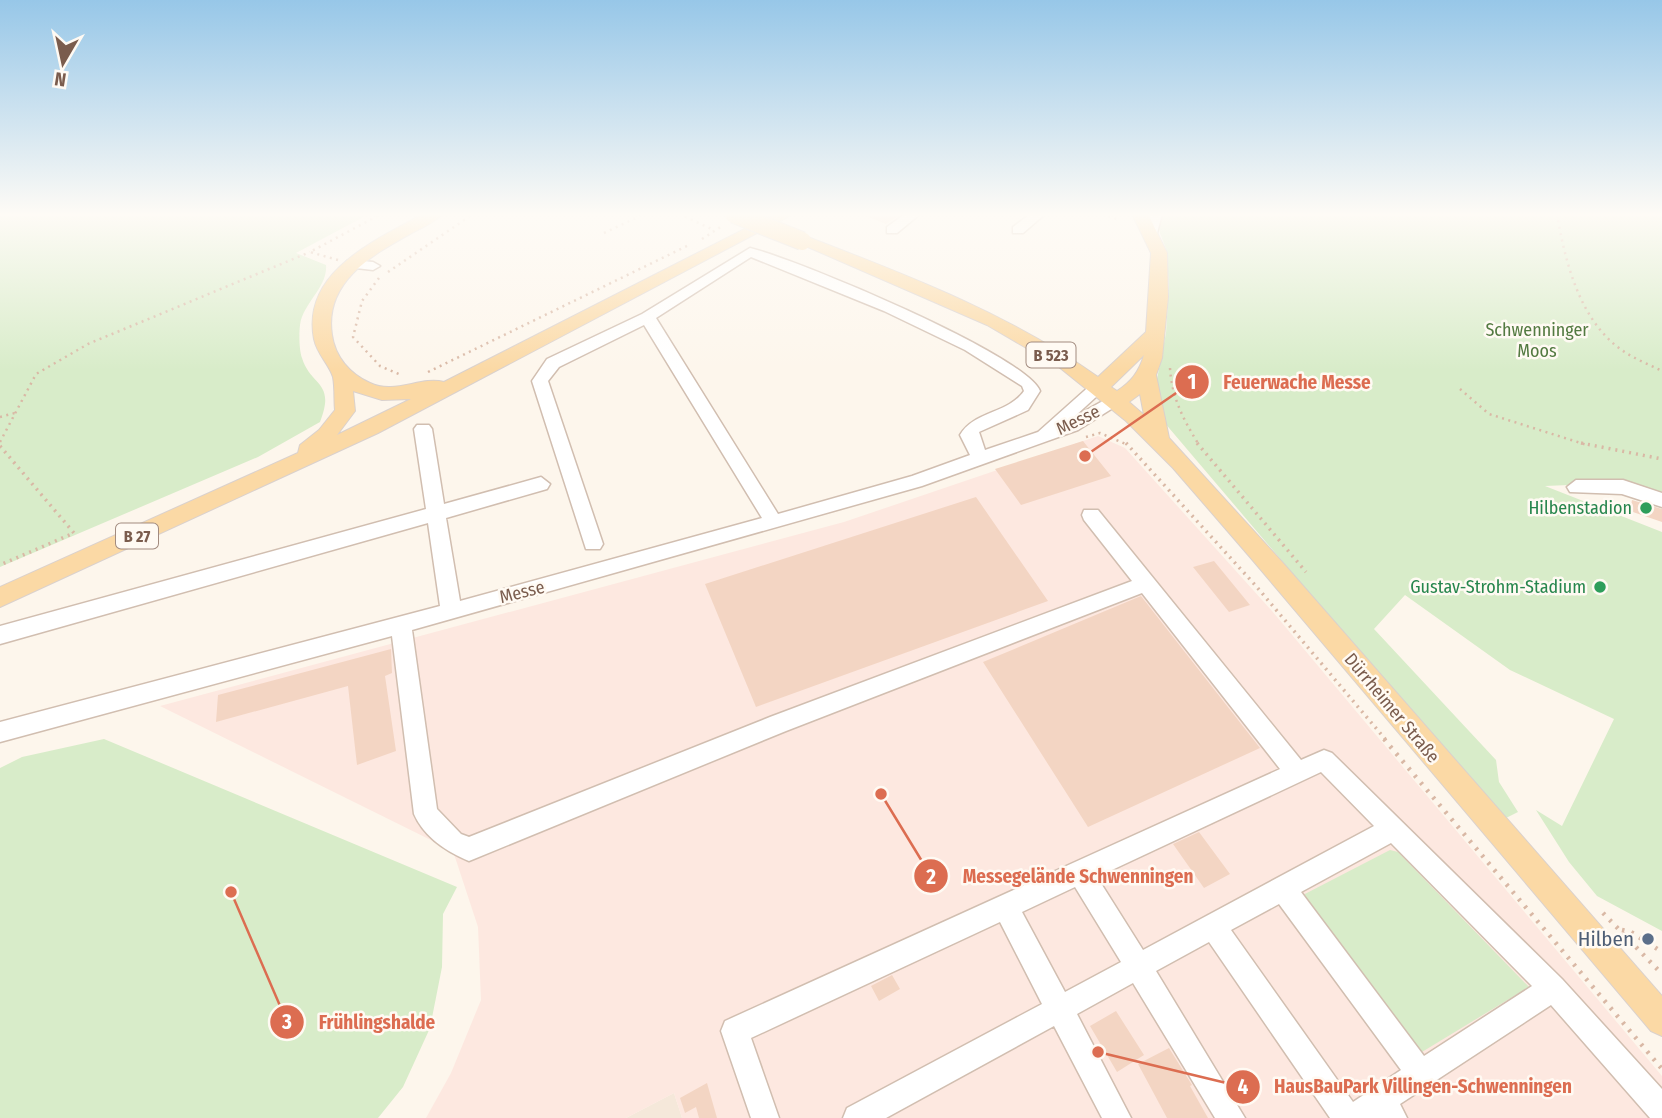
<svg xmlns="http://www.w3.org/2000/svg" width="1662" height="1118" font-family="'Fira Sans Condensed',sans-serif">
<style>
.residential{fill:#f5e8da}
.commercial{fill:#fde8e0}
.green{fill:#d8ecc9}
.building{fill:#f3d5c3}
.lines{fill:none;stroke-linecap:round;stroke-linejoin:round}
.minor-casing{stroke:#d1beb0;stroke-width:3}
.major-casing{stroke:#dad1cd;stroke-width:2}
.path-far2{stroke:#d9b8a5;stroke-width:2.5;stroke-dasharray:2 4.5;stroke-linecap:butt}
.path-far1{stroke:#d9b8a5;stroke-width:3.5;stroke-dasharray:2 5;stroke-linecap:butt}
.path{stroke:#d9b8a5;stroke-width:4.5;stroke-dasharray:2.5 7;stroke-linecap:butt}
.minor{fill:#fff;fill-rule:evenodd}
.major{fill:#fbd9a5;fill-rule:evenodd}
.major-bridge-casing{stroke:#dad1cd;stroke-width:20;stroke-linecap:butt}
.major-bridge{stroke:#fbd9a5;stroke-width:18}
.leisure-dot{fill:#2e9e5b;stroke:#fffaf3;stroke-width:2.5}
.service-dot{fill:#5c6f8a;stroke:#fffaf3;stroke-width:2.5}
.labels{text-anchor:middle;stroke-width:5;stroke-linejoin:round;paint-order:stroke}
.shield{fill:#fffaf3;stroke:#a28b7f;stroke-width:2}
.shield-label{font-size:16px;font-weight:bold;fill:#7a5c4d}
.park-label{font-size:18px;fill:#537a41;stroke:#fffaf3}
.street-label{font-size:18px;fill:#7a5c4d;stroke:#fffaf3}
.leisure-label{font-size:18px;fill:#27864d;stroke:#fffaf3;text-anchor:end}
.near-service-label{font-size:21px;fill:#4e5e75;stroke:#fffaf3;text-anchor:end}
.leader{fill:none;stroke:#dc6d51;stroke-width:2.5}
.callout-dot{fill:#dc6d51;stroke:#fffaf3;stroke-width:2.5}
.mark-label{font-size:21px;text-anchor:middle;font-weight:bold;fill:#fff}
.callout-label{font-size:19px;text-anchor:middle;font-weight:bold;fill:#dc6d51;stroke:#fffaf3;stroke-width:5;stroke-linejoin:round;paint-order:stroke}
</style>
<rect width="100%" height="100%" fill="#fdf6ec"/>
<path class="residential" d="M 674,1093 L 682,1118 L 626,1118 Z"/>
<path class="commercial" d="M 1098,436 L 1125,448 L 1272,611 L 1662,1076 L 1662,1118 L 682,1118 L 674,1093 L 626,1118 L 426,1118 L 451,1073 L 481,1000 L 478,927 L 453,851 L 160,706 L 844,522 Z"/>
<path class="green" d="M 0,214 L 369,214 L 296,253 L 326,265 C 328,287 303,303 300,325 C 299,333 299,350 302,358 C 311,387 336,381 320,422 L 258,457 L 0,567 Z
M 1158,214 L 1662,214 L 1662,508 L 1593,484 L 1545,486 L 1662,532 L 1662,931 L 1597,896 L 1569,862 L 1536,810 L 1562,826 L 1614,719 L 1510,670 L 1405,595 L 1374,629 L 1496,760 L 1499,782 L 1518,812 L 1502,820 L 1158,415 L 1157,379 L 1166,333 L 1169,285 L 1166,249 L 1160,233 Z
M 104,739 L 457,887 L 443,914 L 442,967 L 430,1028 L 403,1087 L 378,1118 L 0,1118 L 0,768 L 22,757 Z
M 1390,850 L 1398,852 L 1529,987 L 1417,1055 L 1301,896 Z"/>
<path class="building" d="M 861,214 L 901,214 L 886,224 Z
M 1083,441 L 1111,476 L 1021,505 L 995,469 Z
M 976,497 L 1048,601 L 756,707 L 705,584 Z
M 1632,500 L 1662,509 L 1662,522 L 1630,511 Z
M 1214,561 L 1250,605 L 1229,612 L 1193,567 Z
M 1141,596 L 1260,748 L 1088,827 L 983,662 Z
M 391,649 L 392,673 L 385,676 L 396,751 L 357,765 L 348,686 L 216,722 L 218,695 Z
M 1199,832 L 1230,874 L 1204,888 L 1173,844 Z
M 892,975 L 900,989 L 879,1001 L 871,986 Z
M 1116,1011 L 1144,1055 L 1117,1072 L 1090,1026 Z
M 1169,1048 L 1192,1085 L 1190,1086 L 1208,1118 L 1167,1118 L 1138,1064 Z
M 707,1083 L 717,1118 L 699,1118 L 696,1107 L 685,1113 L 680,1098 Z"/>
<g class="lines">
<defs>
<path id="minor" d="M 905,214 L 920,214 L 897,233 L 887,233 L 887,227 Z
M 1030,214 L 1045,214 L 1023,233 L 1013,233 L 1013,227 Z
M 1148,214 L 1162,214 L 1157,233 L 1150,237 L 1143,233 Z
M 750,248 C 796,259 1026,355 1040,391 L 1028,410 L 979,432 L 985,450 L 1038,432 L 1093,383 L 1099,381 L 1107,387 L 1074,417 L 1110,397 L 1122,397 L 1124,401 L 1078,430 L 922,486 L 412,630 L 437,809 L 461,834 L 469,837 L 770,717 L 1132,581 L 1084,520 L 1082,515 L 1084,510 L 1098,510 L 1301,760 L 1324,750 L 1332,753 L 1562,979 L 1662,1089 L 1662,1118 L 1650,1118 L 1551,1005 L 1400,1104 L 1407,1118 L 1330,1118 L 1209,942 L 1156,971 L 1245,1118 L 1215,1118 L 1133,983 L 1077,1014 L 1131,1118 L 1102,1118 L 1054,1026 L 886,1118 L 843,1118 L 847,1108 L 1042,1004 L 1000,922 L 751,1038 L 779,1118 L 751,1118 L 721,1031 L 725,1021 L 1280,769 L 1142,593 L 786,731 L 469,861 C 447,852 424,837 414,814 L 392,636 L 0,742 L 0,722 L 440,606 L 428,523 L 0,644 L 0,626 L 426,509 L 414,429 L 417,425 L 429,425 L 432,429 L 444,504 L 541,477 L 550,484 L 547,489 L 446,518 L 460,601 L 762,518 L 644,325 L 559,367 L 548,381 L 603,544 L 600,549 L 586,549 L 532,381 L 547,359 L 642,314 ZM 751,257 L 884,311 L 965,350 L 1022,386 L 1024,391 C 1008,414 974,411 960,435 L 970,455 L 912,476 L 778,514 L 656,318 ZM 1321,772 L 1374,826 L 1143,950 L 1097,877 ZM 1391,843 L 1532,986 L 1424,1056 L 1301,892 ZM 1075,887 L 1121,962 L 1065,992 L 1022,912 ZM 1279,904 L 1401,1070 L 1353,1102 L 1231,930 Z
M 352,260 L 373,262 L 380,266 L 373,270 L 347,267 L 347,261 Z
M 1576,480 L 1623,480 L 1662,493 L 1662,507 L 1622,494 L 1570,492 L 1567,487 Z"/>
<path id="major" d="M 423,214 L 442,214 C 434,223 421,228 410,234 C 370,256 324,283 332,335 C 335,357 350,374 370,383 C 395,395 420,376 444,382 L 774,214 L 793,214 L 378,433 L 0,607 L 0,587 L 298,453 L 300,445 L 319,430 L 335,410 C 334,400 335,387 333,377 C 329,364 317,354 314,339 C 301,272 376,240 423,214 ZM 353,391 L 382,400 L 411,399 L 337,435 L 355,411 Z
M 1132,214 L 1148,214 L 1167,253 L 1168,297 L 1162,358 L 1156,375 L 1169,438 L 1283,563 L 1662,996 L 1662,1036 L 1651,1031 L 1250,557 L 1173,468 L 1126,421 L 1059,367 L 987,325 L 794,241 L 796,237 L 808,237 C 909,276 1009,314 1098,377 L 1146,332 L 1151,253 ZM 1144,355 C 1139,372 1131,382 1117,391 L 1111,387 ZM 1140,394 L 1144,415 L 1129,402 Z"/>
</defs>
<use href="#minor" class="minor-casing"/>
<use href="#major" class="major-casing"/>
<path class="path-far2" d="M 679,214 L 714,230
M 708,214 L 713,215
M 1102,214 L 1120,220
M 1557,214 C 1565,261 1579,318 1619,348 C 1632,358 1648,364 1662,371
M 604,233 L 644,214
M 702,239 L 722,226
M 338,260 L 310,252 L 381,214
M 388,272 L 473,214
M 379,278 L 362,301 L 353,337 L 380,366 L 401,375
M 1170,368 C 1172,398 1183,419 1199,445
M 428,372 L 689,245
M 1460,389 L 1489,414 L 1587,445
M 0,417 L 15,413
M 1086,437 L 1100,433 L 1128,445
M 0,442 L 36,374 L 88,344 L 310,252"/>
<path class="path-far1" d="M 1126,443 L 1256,586 L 1386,740
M 1197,443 L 1306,572
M 1581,443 L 1662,459
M 0,446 L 74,533 L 0,565"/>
<path class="path" d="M 1384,739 L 1662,1069
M 1603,913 L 1662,974
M 1622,930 L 1631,932 L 1662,952"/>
<use href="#minor" class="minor"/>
<use href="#major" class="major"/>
<defs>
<path id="major-bridge" d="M 734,214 L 802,241"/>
</defs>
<use href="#major-bridge" class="major-bridge-casing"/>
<use href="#major-bridge" class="major-bridge"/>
</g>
<linearGradient id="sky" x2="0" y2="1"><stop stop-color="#97c7e8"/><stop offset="0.58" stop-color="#fefbf6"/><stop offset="1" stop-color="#fefbf6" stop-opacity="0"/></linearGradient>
<rect width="1662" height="370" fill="url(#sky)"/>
<g class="leisure-dot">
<circle cx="1646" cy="508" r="7"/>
<circle cx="1600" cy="587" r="7"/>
</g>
<circle class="service-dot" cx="1648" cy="939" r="7"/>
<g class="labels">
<g class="shield">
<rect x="1026.5" y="342.5" width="49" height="25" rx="5"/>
<rect x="116" y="523.5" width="42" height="25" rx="5"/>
</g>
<g class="shield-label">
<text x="1051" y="361">B 523</text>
<text x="137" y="542">B 27</text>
</g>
<g class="park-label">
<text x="1537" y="336">Schwenninger<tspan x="1537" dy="21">Moos</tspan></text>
</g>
<g class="street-label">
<text transform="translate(1078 420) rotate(-26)" y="6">Messe</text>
<text transform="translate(522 592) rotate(-14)" y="6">Messe</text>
<text transform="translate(1392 708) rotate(50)" y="6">Dürrheimer Straße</text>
</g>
<g class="leisure-label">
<text x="1632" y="514">Hilbenstadion</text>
<text x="1586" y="593">Gustav-Strohm-Stadium</text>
</g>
<g class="near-service-label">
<text x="1634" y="946">Hilben</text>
</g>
</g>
<path class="leader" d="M1085 456L1192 382M881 794L931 876M231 892L287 1022M1098 1052L1243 1087"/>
<g class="callout-dot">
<circle cx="1085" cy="456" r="7"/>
<circle cx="881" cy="794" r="7"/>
<circle cx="231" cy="892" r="7"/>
<circle cx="1098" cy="1052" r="7"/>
<circle cx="1192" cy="382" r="18"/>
<circle cx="931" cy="876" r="18"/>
<circle cx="287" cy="1022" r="18"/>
<circle cx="1243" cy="1087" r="18"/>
</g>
<g class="mark-label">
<text x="1192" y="389">1</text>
<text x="931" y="884">2</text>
<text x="287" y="1029">3</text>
<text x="1243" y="1094">4</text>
</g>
<g class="callout-label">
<text x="1297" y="389">Feuerwache Messe</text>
<text x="1078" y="883">Messegelände Schwenningen</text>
<text x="377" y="1029">Frühlingshalde</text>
<text x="1423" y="1093">HausBauPark Villingen-Schwenningen</text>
</g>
<g transform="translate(63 63) rotate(189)" stroke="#fffaf3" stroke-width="5" paint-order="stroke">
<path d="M0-5L12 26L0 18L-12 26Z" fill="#7a5c4d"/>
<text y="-10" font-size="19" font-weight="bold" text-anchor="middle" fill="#7a5c4d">N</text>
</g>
</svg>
